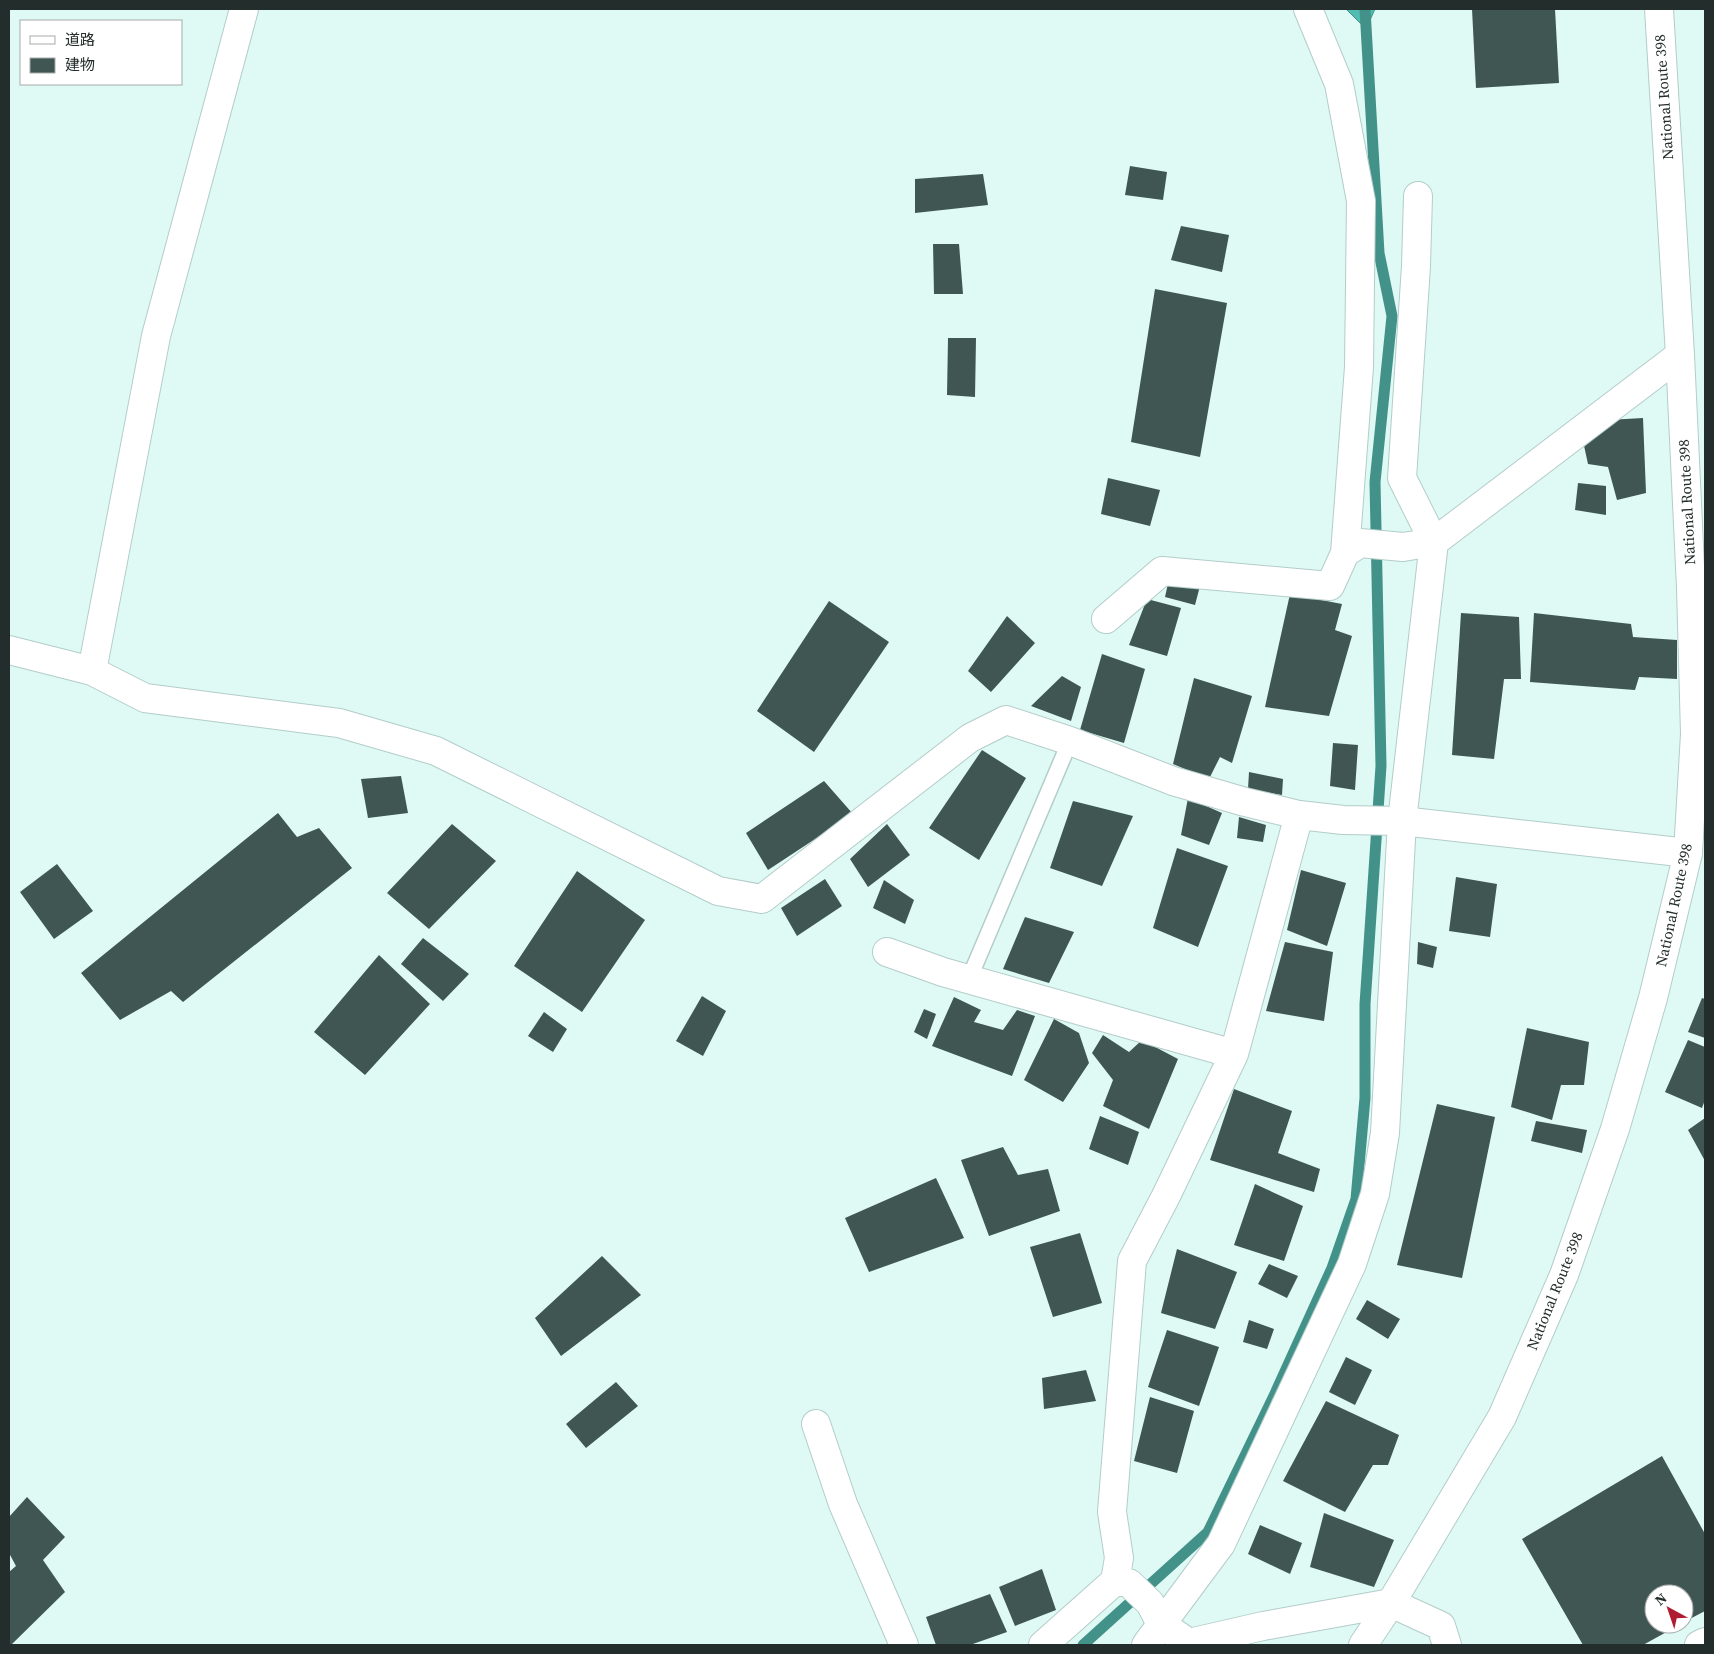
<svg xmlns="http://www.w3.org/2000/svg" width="1714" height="1654" font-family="'Source Serif 4','Noto Sans JP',serif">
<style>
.water{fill:#4fbdb1;stroke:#429289}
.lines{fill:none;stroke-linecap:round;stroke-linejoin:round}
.stream{stroke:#429289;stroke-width:11}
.building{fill:#3f5653}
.lane-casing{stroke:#b3cdc9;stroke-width:18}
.street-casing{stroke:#b3cdc9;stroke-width:30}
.secondary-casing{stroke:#b3cdc9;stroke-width:30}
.highway-casing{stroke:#b3cdc9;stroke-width:30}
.lane{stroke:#fff;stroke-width:15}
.street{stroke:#fff;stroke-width:28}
.secondary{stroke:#fff;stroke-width:28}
.highway{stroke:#fff;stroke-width:28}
.labels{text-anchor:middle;stroke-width:5;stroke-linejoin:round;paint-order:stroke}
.street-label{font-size:15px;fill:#232d2b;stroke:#fff}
</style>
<rect width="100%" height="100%" fill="#dff9f5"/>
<path class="water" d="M 1346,9 L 1375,9 L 1366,29 Z"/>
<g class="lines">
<path class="stream" d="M 1083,1645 L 1208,1532 L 1273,1398 L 1332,1268 L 1356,1199 L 1365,1098 L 1365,1004 L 1381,766 L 1375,482 L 1392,316 L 1379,253 L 1365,9"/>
</g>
<path class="building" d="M 1472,9 L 1555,9 L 1559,83 L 1476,88 Z
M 1130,166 L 1167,172 L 1163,200 L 1125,195 Z
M 983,174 L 988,205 L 915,213 L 915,179 Z
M 1181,226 L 1229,235 L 1222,272 L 1171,260 Z
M 933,244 L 959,244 L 963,294 L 934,294 Z
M 1155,289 L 1227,303 L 1200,457 L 1131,442 Z
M 948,338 L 976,338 L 975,397 L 947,395 Z
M 1643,418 L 1646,493 L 1617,500 L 1608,467 L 1588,464 L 1583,441 L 1608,420 Z
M 1108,478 L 1160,490 L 1150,526 L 1101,514 Z
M 1578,483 L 1606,486 L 1606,515 L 1575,510 Z
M 1169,579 L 1200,586 L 1195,605 L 1165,597 Z
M 1290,594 L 1342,604 L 1335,630 L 1352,636 L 1329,716 L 1265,707 Z
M 1147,599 L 1181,608 L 1167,656 L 1129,645 Z
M 829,601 L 889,642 L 814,752 L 757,711 Z
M 1461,613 L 1519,617 L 1521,679 L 1504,679 L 1494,759 L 1452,755 Z
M 1534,613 L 1631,624 L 1633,637 L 1677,640 L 1677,679 L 1639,677 L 1635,690 L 1530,682 Z
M 1007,616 L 1035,643 L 991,692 L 968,671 Z
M 1102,654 L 1145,669 L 1124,743 L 1080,730 Z
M 1062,676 L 1081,687 L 1071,721 L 1031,706 Z
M 1194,678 L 1252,696 L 1232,763 L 1220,757 L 1209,779 L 1173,764 Z
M 1333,743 L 1358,745 L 1355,790 L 1330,786 Z
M 982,750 L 1026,778 L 979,860 L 929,828 Z
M 1249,772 L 1283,779 L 1282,795 L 1248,789 Z
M 401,776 L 408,813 L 368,818 L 361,779 Z
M 824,781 L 853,814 L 768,870 L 746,833 Z
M 1188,798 L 1222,813 L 1209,845 L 1181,835 Z
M 1073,801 L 1133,816 L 1102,886 L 1050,868 Z
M 278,813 L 297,837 L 319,828 L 352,868 L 183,1002 L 171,991 L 120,1020 L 81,973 Z
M 1239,817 L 1266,825 L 1263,842 L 1237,838 Z
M 452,824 L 496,861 L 429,929 L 387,893 Z
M 887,824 L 910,855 L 868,887 L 850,859 Z
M 1177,848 L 1228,866 L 1198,947 L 1153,928 Z
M 57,864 L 93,911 L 54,939 L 20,892 Z
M 1301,870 L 1346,883 L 1327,946 L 1287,930 Z
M 577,871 L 645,920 L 582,1012 L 514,966 Z
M 1456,877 L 1497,884 L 1490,937 L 1449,931 Z
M 825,879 L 842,906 L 797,936 L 781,908 Z
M 884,880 L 914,900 L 905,924 L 873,908 Z
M 1025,917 L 1074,932 L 1049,983 L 1003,969 Z
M 423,938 L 469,974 L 443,1001 L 401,964 Z
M 1285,942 L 1333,952 L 1324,1021 L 1266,1011 Z
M 1418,942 L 1437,947 L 1433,968 L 1417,964 Z
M 379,955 L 430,1004 L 365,1075 L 314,1032 Z
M 702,996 L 726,1011 L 703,1056 L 676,1041 Z
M 954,997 L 981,1010 L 974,1022 L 1003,1030 L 1017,1010 L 1035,1016 L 1012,1076 L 932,1046 Z
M 1702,998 L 1705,999 L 1705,1038 L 1688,1032 Z
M 924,1009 L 936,1014 L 927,1039 L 914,1032 Z
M 544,1012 L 567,1029 L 553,1052 L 528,1036 Z
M 1054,1019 L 1079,1033 L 1089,1063 L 1063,1102 L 1024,1080 Z
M 1527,1028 L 1589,1042 L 1584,1085 L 1561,1085 L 1552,1120 L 1511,1107 Z
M 1103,1035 L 1129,1052 L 1142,1040 L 1178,1059 L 1149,1129 L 1103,1106 L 1113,1080 L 1092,1053 Z
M 1688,1040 L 1705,1047 L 1705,1100 L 1702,1108 L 1665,1092 Z
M 1234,1089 L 1292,1111 L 1278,1153 L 1320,1169 L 1314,1192 L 1210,1160 Z
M 1437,1104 L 1495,1117 L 1462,1278 L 1397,1265 Z
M 1100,1116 L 1139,1132 L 1128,1165 L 1089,1149 Z
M 1705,1118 L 1705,1161 L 1688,1130 Z
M 1536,1121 L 1587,1130 L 1582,1153 L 1531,1141 Z
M 1003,1147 L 1018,1175 L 1048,1169 L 1060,1211 L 989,1236 L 961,1160 Z
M 936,1178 L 964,1238 L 869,1272 L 845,1218 Z
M 1255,1184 L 1303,1206 L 1284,1261 L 1234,1245 Z
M 1080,1233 L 1102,1303 L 1053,1317 L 1030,1247 Z
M 1177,1249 L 1237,1272 L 1215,1329 L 1161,1313 Z
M 602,1256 L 641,1295 L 561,1356 L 535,1318 Z
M 1269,1264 L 1298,1276 L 1287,1298 L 1258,1284 Z
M 1367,1300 L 1400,1319 L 1388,1339 L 1356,1319 Z
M 1249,1320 L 1274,1329 L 1267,1349 L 1243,1342 Z
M 1167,1330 L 1219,1347 L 1199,1406 L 1148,1387 Z
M 1346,1357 L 1372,1370 L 1355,1405 L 1329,1392 Z
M 1086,1370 L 1096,1401 L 1044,1409 L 1042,1378 Z
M 616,1382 L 638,1406 L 586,1448 L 566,1424 Z
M 1150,1397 L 1194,1411 L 1177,1473 L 1134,1461 Z
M 1326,1401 L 1399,1435 L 1388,1465 L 1373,1465 L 1345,1512 L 1283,1481 Z
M 1662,1456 L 1705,1534 L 1705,1611 L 1684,1622 L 1684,1594 L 1654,1594 L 1654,1624 L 1681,1624 L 1643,1645 L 1583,1645 L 1522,1539 Z
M 27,1497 L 65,1537 L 43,1560 L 65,1592 L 11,1645 L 9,1645 L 9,1572 L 16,1566 L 9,1553 L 9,1517 Z
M 1324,1513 L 1394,1540 L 1374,1587 L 1310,1567 Z
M 1260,1525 L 1302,1543 L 1290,1574 L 1248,1554 Z
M 1042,1569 L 1056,1610 L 1015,1626 L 999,1587 Z
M 990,1594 L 1007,1632 L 970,1645 L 936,1645 L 926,1617 Z"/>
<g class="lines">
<defs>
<path id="lane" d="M 969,979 L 1070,741"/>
<path id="street" d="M 1345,553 L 1360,543 L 1403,547 L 1434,542 L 1402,478 L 1416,266 L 1418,196
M 1106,619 L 1162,571 L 1330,586 L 1345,553 L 1359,367 L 1361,201 L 1339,84 L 1308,9
M 9,650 L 92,671 L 145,698 L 339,723 L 436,751 L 718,891 L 762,899 L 970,738 L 1006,720 L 1070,741 L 1173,781 L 1245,802 L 1299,815 L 1343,820 L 1402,821 L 1688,853
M 92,671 L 156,336 L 244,9
M 1299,815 L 1234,1054 L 1166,1196 L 1132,1261 L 1112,1512 L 1119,1558 L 1115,1581 L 1129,1583 L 1150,1603 L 1161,1624 L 1189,1643 L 1263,1626 L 1391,1603 L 1441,1626 L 1447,1645
M 887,952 L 943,972 L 1234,1054
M 816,1424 L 843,1504 L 904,1645
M 1043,1645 L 1115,1581
M 1699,1645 L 1705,1642"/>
<path id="secondary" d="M 1146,1645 L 1221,1544 L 1352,1264 L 1375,1194 L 1385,1133 L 1402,821 L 1434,542 L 1680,355"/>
<path id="highway" d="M 1363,1645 L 1391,1603 L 1502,1417 L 1564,1275 L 1615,1129 L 1653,998 L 1688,853 L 1695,734 L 1691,588 L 1680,355 L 1659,9"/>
</defs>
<use href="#lane" class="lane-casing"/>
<use href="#street" class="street-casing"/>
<use href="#secondary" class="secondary-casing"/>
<use href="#highway" class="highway-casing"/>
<use href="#lane" class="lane"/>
<use href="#street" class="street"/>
<use href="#secondary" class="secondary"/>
<use href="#highway" class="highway"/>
</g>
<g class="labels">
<g class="street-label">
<text transform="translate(1664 97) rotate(-94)" y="5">National Route 398</text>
<text transform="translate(1687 502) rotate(-93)" y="5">National Route 398</text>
<text transform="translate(1674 905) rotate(-78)" y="5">National Route 398</text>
<text transform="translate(1555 1291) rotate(-68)" y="5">National Route 398</text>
</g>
</g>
<rect width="1714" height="1654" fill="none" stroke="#232d2b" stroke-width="20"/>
<rect x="20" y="20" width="162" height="65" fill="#ffffff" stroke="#a7abaa"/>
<rect x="30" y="36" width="25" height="8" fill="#ffffff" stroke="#a7abaa"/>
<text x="65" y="45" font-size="15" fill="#232d2b">道路</text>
<rect x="30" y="58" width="25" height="15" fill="#3f5653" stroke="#a7abaa"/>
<text x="65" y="70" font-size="15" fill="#232d2b">建物</text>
<g transform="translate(1669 1609) rotate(320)"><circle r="24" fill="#ffffff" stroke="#a7abaa"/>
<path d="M0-4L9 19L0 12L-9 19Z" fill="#b01d32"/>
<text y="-8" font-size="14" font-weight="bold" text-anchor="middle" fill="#232d2b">N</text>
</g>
</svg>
